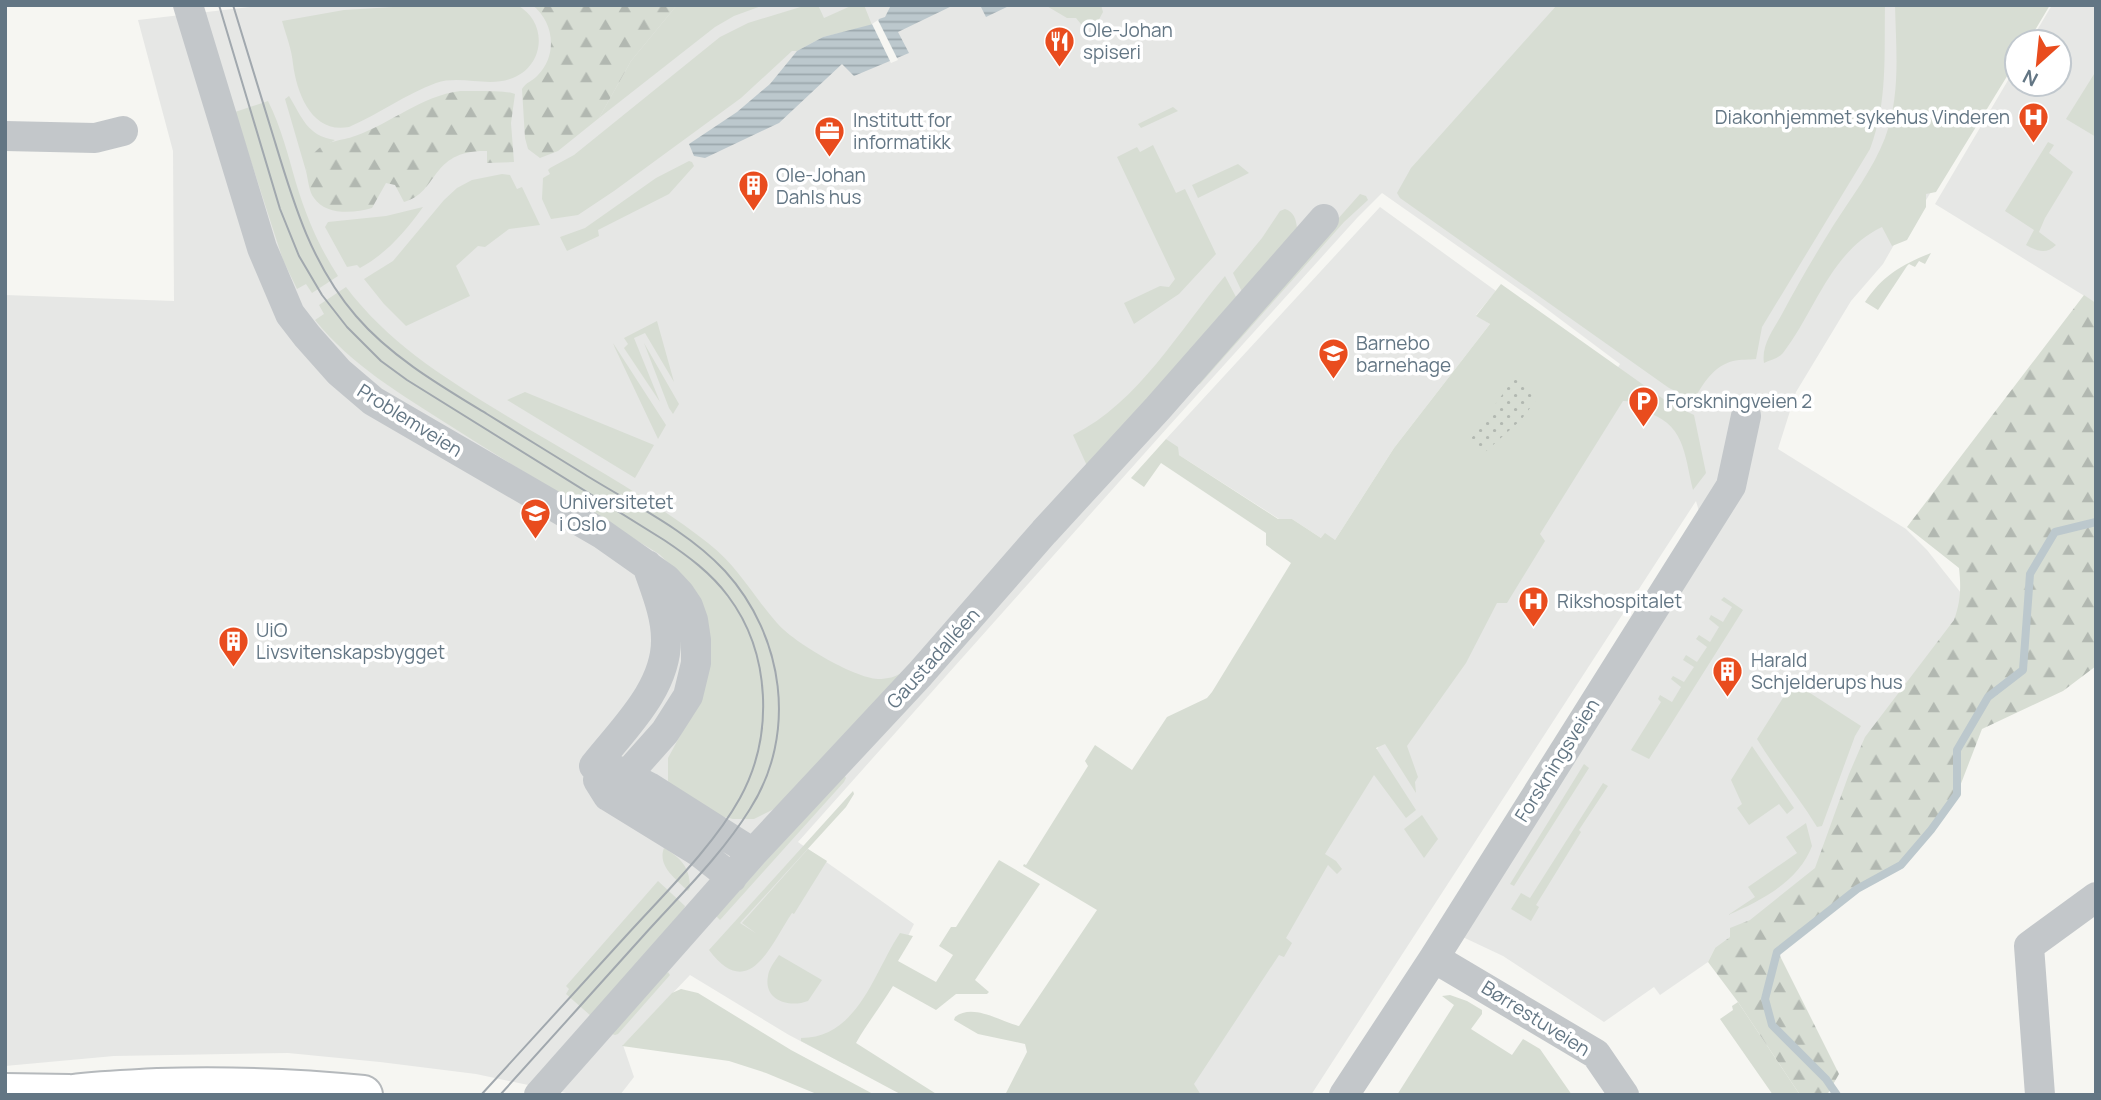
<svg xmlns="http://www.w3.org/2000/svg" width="2101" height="1100" font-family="Manrope,sans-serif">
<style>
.built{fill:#e6e7e5}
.green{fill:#d7ddd3}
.forest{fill:url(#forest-firs)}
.park{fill:url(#park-dots)}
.water{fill:url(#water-rules)}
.pier{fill:#f6f6f2}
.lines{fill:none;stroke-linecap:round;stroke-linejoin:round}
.stream{stroke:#bcc8cd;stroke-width:8}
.highway-casing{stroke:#b5b9bc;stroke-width:42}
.minor{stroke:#c3c7ca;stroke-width:30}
.highway{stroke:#fff;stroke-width:38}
.tram{stroke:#a1a8ae;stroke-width:2}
.labels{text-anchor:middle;stroke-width:7;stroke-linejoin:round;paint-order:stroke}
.poi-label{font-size:19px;fill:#637684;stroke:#fff;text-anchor:start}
.street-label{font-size:19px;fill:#637684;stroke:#fff}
</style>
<defs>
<pattern id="forest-firs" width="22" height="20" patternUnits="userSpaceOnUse" patternTransform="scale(1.75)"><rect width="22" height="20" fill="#d7ddd3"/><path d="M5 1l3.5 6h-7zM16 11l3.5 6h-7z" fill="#b2b8b1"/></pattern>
<pattern id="park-dots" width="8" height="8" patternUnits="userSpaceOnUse" patternTransform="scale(1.75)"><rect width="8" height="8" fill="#d7ddd3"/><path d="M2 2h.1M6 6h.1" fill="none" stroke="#b2b8b1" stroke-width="1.8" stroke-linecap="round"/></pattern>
<pattern id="water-rules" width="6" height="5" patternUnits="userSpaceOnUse" patternTransform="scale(1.75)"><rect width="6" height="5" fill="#bcc8cd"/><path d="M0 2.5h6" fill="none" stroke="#9ca7ac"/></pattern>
</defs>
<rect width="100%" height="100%" fill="#f6f6f2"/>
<path class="built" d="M 266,5 L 2045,5 L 2017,42 L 2017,51 L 1923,205 L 1907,222 L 1883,264 L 1851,301 L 1796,392 L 1778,449 L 1906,529 L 1927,550 L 2022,670 L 1957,750 L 1957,794 L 1901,865 L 1857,889 L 1747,977 L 1715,948 L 1708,962 L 1660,995 L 1654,987 L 1604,1022 L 1503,956 L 1450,931 L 1704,529 L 1696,501 L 1311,1095 L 1178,1095 L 1172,1074 L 1620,364 L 1536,301 L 1382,193 L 1357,218 L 1168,427 L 798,842 L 914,924 L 844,1064 L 789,1035 L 690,975 L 623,1045 L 634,1077 L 620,1095 L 576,1095 L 476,1074 L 380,1062 L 288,1053 L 114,1056 L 5,1066 L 5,295 L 174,301 L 173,151 L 138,20 Z
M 2052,5 L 2096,5 L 2096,303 L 1935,204 L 2017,65 L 2017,84 L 2059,84 L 2059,42 L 2030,42 Z
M 1380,207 L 1496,291 L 1476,315 L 1490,324 L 1394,448 L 1335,540 L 1321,538 L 1292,519 L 1279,519 L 1179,455 L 1166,439 Z"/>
<path class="green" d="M 426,5 L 517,5 C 549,22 545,68 510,79 C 487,87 460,75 436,83 C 406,94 379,114 349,127 C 312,134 297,94 293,64 C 292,50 286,35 282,21 L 344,10 Z
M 677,5 L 764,5 L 734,16 L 715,27 L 599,118 L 631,61 Z
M 807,5 L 818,5 L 824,18 L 853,5 L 864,5 L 872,25 L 823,37 L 797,51 L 792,51 L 741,98 L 614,191 L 578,215 L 551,219 L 542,199 L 543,178 L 550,174 L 548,170 L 550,168 L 574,155 L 720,37 L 748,23 Z
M 1045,5 L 1101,5 L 1103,12 L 1096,25 L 1085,29 L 1076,18 L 1067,18 Z
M 1557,5 L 1885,5 C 1884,54 1888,102 1870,149 L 1762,327 L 1756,359 C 1749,360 1741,359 1733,361 C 1714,366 1703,383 1694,400 L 1669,388 L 1400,198 L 1397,193 L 1411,168 Z
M 1895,5 L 2050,5 L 2028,42 L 2017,42 L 2017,60 L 1936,192 L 1926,194 L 1926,207 L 1907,240 L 1892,246 L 1882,227 C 1830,252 1816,310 1783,353 C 1779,358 1770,360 1764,363 C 1761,345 1774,329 1782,314 C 1798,284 1815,255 1833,226 C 1851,198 1873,169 1885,138 C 1901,95 1896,50 1895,5 Z
M 2096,71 L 2096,137 L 2066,119 Z
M 289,96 C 302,117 307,136 335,140 L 316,151 L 306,171 L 285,99 Z
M 268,101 C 281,127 288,155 296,183 C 306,216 319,247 338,276 L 312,293 L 306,284 L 297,289 L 283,260 L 235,112 Z
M 1173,107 L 1178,111 L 1141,128 L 1138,124 Z
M 2048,142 L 2054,145 L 2049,153 L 2073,172 L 2045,218 L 2039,232 L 2056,245 C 2046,255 2037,251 2026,245 L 2034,230 L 2005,211 Z
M 1153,145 L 1176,193 L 1185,189 L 1216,254 L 1179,294 L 1134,324 L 1124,303 L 1160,286 L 1169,287 L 1175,279 L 1117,157 L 1137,147 L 1140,152 Z
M 689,161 L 692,162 L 694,166 L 669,194 L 598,230 L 599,236 L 567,251 L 560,237 L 585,228 L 656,178 Z
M 1238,164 L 1249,173 L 1198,198 L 1192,185 Z
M 502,174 L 510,175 L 517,189 L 522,187 L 540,225 L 509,229 L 485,247 L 478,246 L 456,266 L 470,296 L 406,326 L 384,304 L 364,279 L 393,261 L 444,200 L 457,188 L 472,180 Z
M 1360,194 L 1366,196 L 1368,200 L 1344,222 L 1200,384 L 1195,386 L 1193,382 Z
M 423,207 C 405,232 386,254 360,268 L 357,265 L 347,267 L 325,227 L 328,222 L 386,216 Z
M 1285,209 C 1294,212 1296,219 1297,228 L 1243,294 L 1233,273 L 1262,238 L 1280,211 Z
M 1931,253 L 1925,264 L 1919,261 L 1915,267 L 1909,264 L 1907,266 L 1878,310 L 1865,302 C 1882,276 1903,264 1931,253 Z
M 1225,276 L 1236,297 L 1088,468 L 1073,435 C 1139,402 1179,330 1225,276 Z
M 1501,284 L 1669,403 L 1694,415 L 1706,473 L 1693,490 C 1684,453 1685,422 1642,411 L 1641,402 L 1623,401 L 1540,534 L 1545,541 L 1507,603 L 1497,603 L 1466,663 L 1407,746 L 1418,777 L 1415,782 L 1416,793 L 1385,744 L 1376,748 L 1416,810 L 1406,818 L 1374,775 L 1325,854 L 1336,861 L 1342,869 L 1337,874 L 1328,865 L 1286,938 L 1292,943 L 1284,957 L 1279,955 L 1194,1084 L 1201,1095 L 1005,1095 L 1027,1052 L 1025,1044 L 978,1034 L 954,1020 L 955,1017 C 973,1003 999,1021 1019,1026 L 1097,910 L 1023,866 L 1024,864 L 1026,865 L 1088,766 L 1085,761 L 1095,745 L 1132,770 L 1167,717 L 1207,698 L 1212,692 L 1291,563 L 1266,545 L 1266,533 L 1161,463 L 1144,487 L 1131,478 L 1166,439 L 1178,447 L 1179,455 L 1278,519 L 1292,519 L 1321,538 L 1325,533 L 1335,540 L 1394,448 L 1490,324 L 1476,316 Z
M 346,287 C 387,341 440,375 497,410 C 567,453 644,493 708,543 C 738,566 753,596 777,623 C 793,642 854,678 878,679 C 888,679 895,677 903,672 L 778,807 L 754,819 L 733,819 L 716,815 L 673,790 L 668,781 L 668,758 L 694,710 L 676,570 L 659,554 C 589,511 518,469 449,425 C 401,394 352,366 315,320 L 324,314 L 319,305 Z
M 657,321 L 674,382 L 645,333 L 634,338 L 660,402 L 624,348 L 628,344 L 624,338 Z
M 613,343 L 666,425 L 658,439 L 615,348 Z
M 644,343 L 679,404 L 673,414 L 669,408 Z
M 525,392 L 654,445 L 635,478 L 507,400 Z
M 1724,597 L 1743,610 L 1649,759 L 1631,750 L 1661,702 L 1658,699 L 1660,695 L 1672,702 L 1681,687 L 1671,679 L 1673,676 L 1684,682 L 1694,667 L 1683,660 L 1686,655 L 1697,662 L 1707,647 L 1696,639 L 1699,635 L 1710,642 L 1719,627 L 1709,619 L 1711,615 L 1723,622 L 1732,607 L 1721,600 Z
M 1793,682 L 1861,726 L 1855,736 L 1822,826 L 1817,827 C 1798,796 1775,769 1757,739 Z
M 1752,746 L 1794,808 L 1787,814 L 1779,804 L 1749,825 L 1737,808 L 1742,804 L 1731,780 Z
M 1584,764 L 1589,768 L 1514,886 L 1510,884 Z
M 844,775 L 846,778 L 844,782 L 720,920 L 716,916 Z
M 1603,783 L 1608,786 L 1579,830 L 1581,832 L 1536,905 L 1539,907 L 1531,921 L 1511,909 L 1521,893 L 1530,898 Z
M 853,791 L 854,794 L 846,807 L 740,923 L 757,934 L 742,923 L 808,849 L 827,861 L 794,914 L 792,913 C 770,946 749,1003 709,950 Z
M 1422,815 L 1438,839 L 1424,858 L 1404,829 Z
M 1806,823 L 1812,846 C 1799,881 1761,901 1728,915 L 1755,897 L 1748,887 L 1797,853 L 1786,837 Z
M 664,848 C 681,858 690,867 690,888 L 688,891 C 676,879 657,866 664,848 Z
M 999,860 L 1040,884 L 975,980 L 989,992 L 987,994 L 956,994 L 936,1010 L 893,986 C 881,1006 868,1022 856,1043 L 938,1095 L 902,1095 L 801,1041 L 801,1038 C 858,1038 874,972 900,933 L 913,936 L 898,961 L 936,982 L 953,955 L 939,946 L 951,927 L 956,927 Z
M 658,881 L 685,906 L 684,909 L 591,1016 L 566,994 L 569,989 L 566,986 Z
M 779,955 L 822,980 L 808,1001 C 790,1008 763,1001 768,976 C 769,968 775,961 779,955 Z
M 668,972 L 670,975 L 618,1034 L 615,1035 L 612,1034 L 661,977 Z
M 681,989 L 698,993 L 791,1050 L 875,1095 L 819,1095 L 766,1073 L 729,1061 L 622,1046 L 672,993 Z
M 1450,995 L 1467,1001 L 1482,1010 L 1482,1014 L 1471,1029 L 1512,1055 L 1523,1039 L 1540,1049 L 1572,1095 L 1397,1095 L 1454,1005 L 1442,996 Z
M 1738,1002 L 1800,1095 L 1773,1095 L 1720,1019 L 1733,1010 L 1732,1006 Z"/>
<path class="forest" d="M 532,5 L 677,5 L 631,61 L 599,118 L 558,151 L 540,158 L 528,149 L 525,138 L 522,89 C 526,82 533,81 538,75 C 558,55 554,21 532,5 Z
M 460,91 C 473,91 506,90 515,94 L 511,123 L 514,162 L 487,163 L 487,151 C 429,150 440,192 404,202 L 395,185 L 386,183 L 372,208 C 355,213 326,216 314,198 C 309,192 308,179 306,171 C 308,166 311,156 315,152 C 326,140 342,141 355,136 C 392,123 421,96 460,91 Z
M 2084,295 L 2096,303 L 2096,666 L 2063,691 L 1982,729 L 1957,794 L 1901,865 L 1857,889 L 1778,952 L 1839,1074 L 1827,1095 L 1800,1095 L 1738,1002 L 1708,962 L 1715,948 L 1730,937 L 1730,928 L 1750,920 L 1815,868 L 1849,774 L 1865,737 L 1954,620 C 1961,601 1961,586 1959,568 L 1907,527 Z"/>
<path class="park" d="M 1514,378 L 1539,396 L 1521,420 L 1484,453 L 1468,443 Z"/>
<path class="water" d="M 891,5 L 954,5 L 898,32 L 909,53 L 854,76 L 842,64 L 779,123 L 705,158 L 694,156 L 689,144 L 737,112 L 770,84 L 797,51 L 823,37 L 877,23 L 879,19 L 885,17 Z
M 980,5 L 1011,5 L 986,17 Z"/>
<path class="pier" d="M 878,20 L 898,60 L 891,63 L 872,24 Z"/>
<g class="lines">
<path class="stream" d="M 1837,1095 L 1826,1079 L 1772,1025 L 1765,999 L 1777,952 L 1857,889 L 1901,865 L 1931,830 L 1957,794 L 1957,750 L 1988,697 L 2023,670 L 2030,574 L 2055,532 L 2096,522"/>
<defs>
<path id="highway" d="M 5,1093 L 69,1094
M 66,1095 C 97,1090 127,1090 158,1088 C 227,1086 294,1088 363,1095"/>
</defs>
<use href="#highway" class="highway-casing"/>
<path class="minor" d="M 188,5 L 262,248 L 290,314 L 307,336 L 339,372 L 373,401 L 602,534 L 666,579 L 680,594 L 688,606 L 693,620 L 696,640 L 696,663 L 688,696 L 665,732 L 608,796
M 5,136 L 95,138 L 123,131
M 594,766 C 622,730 667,689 666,639 C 666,614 655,589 647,565
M 610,767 L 649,787 L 753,853
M 598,780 L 608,796 L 699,852 L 732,878
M 1434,958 L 1596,1054 L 1624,1095
M 539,1095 L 753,853 L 920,674 L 1044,532 L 1158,408 L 1324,219
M 1344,1095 L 1434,958 L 1731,486 L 1746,416
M 2040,1095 L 2029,946 L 2096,897"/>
<use href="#highway" class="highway"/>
<path class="tram" d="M 219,5 L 280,209 L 299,256 L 322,295 L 347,327 L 381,361 L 407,380 L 664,540 C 688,556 711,573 728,596 C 771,653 774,736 740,798 C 713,847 663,895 625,937 C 577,989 529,1042 481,1095
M 233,5 C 247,51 261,97 275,142 C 294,205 312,265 356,316 C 391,357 441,386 487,414 C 519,434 552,454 584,474 C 632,504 687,530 725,571 C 784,636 798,734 750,809 C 721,856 680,895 644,935 C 596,988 548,1042 500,1095"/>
</g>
<defs>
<symbol id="restaurant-pin" viewBox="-11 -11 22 30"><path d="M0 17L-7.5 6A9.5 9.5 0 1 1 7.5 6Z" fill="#e94c1e" stroke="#fff"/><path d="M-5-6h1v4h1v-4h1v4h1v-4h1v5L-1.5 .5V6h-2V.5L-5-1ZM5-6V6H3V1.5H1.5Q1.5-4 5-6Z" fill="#fff"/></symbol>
<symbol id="hospital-pin" viewBox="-11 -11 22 30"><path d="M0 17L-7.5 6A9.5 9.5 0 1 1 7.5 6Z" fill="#e94c1e" stroke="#fff"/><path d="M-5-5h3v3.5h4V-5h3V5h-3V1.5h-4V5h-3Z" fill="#fff"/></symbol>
<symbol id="office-pin" viewBox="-11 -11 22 30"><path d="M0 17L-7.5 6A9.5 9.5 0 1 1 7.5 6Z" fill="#e94c1e" stroke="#fff"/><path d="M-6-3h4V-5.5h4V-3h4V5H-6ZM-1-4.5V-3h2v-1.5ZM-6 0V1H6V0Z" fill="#fff"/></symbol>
<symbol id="building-pin" viewBox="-11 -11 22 30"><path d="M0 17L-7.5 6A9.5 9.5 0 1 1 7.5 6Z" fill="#e94c1e" stroke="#fff"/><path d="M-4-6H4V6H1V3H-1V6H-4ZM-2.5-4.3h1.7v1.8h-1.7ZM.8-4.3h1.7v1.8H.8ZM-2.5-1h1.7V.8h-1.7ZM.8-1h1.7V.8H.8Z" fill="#fff"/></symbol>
<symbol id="school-pin" viewBox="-11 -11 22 30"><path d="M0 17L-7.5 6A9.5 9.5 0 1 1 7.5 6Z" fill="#e94c1e" stroke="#fff"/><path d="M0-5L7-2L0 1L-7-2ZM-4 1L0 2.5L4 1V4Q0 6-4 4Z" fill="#fff"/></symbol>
<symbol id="parking-pin" viewBox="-11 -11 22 30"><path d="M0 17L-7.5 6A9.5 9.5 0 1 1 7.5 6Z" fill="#e94c1e" stroke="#fff"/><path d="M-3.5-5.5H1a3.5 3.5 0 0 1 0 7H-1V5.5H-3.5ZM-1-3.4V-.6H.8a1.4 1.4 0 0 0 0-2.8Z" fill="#fff"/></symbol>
<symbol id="university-pin" viewBox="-11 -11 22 30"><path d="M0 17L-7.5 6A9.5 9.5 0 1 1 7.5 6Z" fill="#e94c1e" stroke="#fff"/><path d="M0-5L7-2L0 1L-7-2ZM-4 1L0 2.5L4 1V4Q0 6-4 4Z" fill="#fff"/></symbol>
</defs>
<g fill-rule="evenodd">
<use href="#restaurant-pin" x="1042" y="24" width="35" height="47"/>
<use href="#hospital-pin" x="2016" y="100" width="35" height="47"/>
<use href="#office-pin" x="812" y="114" width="35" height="47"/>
<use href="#building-pin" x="736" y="168" width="35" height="47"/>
<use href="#school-pin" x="1316" y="336" width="35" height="47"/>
<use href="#parking-pin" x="1626" y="384" width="35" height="47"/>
<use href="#university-pin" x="518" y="496" width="35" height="47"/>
<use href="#hospital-pin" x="1516" y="584" width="35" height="47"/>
<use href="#building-pin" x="216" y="624" width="35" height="47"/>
<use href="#building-pin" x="1710" y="654" width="35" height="47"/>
</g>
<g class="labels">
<g class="poi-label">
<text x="1083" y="37">Ole-Johan<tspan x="1083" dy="22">spiseri</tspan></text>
<text x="2010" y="124" text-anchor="end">Diakonhjemmet sykehus Vinderen</text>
<text x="853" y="127">Institutt for<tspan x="853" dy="22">informatikk</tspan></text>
<text x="776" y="182">Ole-Johan<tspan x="776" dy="22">Dahls hus</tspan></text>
<text x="1356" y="350">Barnebo<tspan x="1356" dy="22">barnehage</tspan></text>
<text x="1666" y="408">Forskningveien 2</text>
<text x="559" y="509">Universitetet<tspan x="559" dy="22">i Oslo</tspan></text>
<text x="1557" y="608">Rikshospitalet</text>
<text x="256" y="637">UiO<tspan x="256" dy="22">Livsvitenskapsbygget</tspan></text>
<text x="1751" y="667">Harald<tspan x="1751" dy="22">Schjelderups hus</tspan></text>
</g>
<g class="street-label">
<text transform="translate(410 420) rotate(32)" y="7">Problemveien</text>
<text transform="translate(933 658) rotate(-48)" y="7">Gaustadalléen</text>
<text transform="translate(1557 760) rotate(-58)" y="7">Forskningsveien</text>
<text transform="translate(1536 1018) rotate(32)" y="7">Børrestuveien</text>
</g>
</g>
<rect width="2101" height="1100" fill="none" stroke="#637684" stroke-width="14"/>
<g transform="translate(2038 63) rotate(207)"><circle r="33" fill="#ffffff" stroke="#c1c8ce" stroke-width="2"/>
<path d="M0-5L12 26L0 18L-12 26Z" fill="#e94c1e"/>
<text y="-10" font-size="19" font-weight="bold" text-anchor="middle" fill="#637684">N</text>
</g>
</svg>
